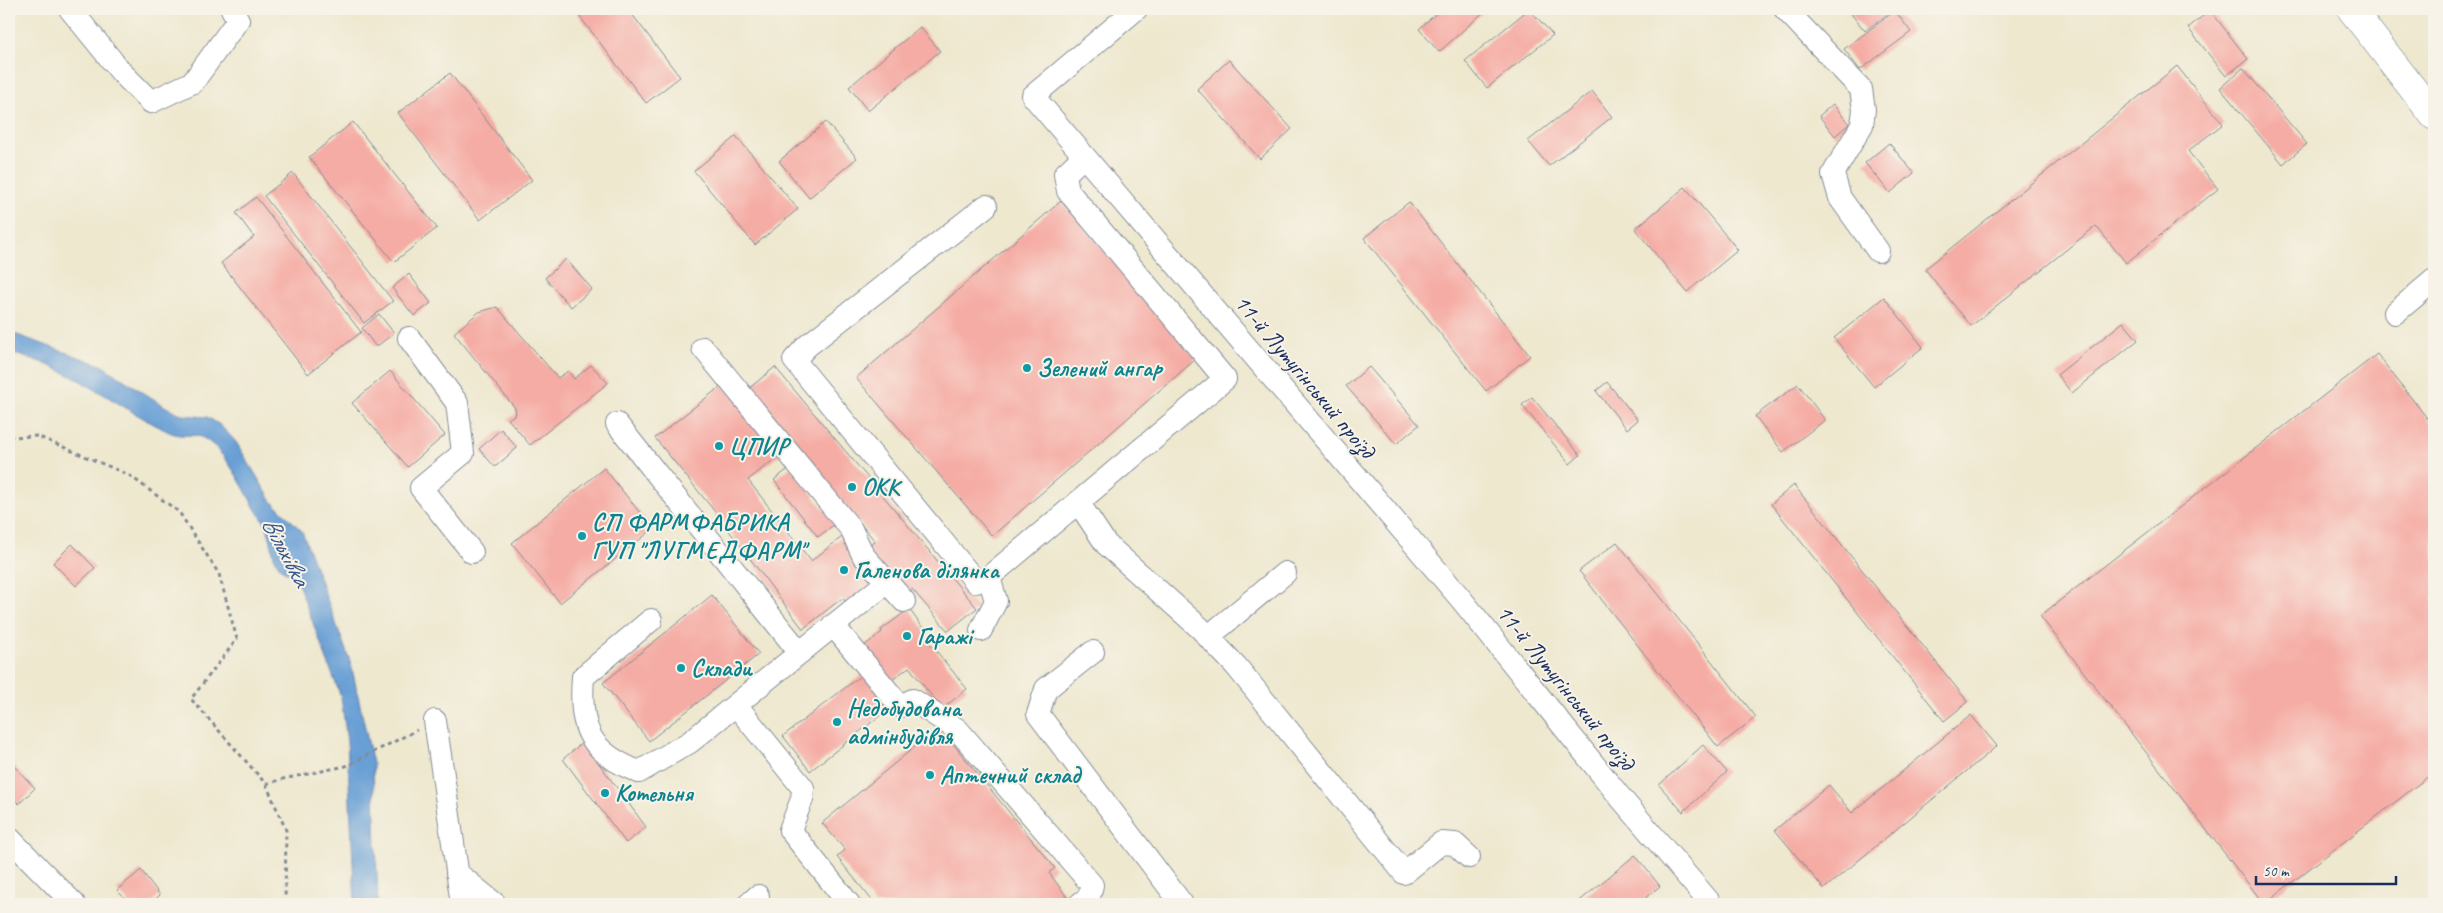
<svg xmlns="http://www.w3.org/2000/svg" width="2443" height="913" font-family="Caveat,sans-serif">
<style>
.water{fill:#679fd5;stroke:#41679a}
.building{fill:#f5aca4}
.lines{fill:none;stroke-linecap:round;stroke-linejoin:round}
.minor-casing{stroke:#848c96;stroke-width:24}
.major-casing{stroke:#848c96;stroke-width:29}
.path{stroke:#848c96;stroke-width:3;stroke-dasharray:4 4;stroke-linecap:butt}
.minor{stroke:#fff;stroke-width:22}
.major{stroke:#fff;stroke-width:28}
.culture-dot{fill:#0f9aa8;stroke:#f7f3e8;stroke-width:2}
.labels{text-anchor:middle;stroke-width:4;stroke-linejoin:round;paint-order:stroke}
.culture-label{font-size:24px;font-weight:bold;fill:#0d838f;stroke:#f7f3e8;text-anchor:start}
.street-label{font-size:24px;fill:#1b2f5e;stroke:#f7f3e8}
.water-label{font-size:25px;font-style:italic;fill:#365688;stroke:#f7f3e8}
</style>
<rect width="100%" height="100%" fill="#f7f3e8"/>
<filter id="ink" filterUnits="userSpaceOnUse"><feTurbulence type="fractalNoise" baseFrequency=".02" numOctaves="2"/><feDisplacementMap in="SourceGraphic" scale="10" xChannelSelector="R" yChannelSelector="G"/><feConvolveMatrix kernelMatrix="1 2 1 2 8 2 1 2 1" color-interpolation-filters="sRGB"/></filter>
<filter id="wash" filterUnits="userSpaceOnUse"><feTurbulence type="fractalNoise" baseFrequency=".0096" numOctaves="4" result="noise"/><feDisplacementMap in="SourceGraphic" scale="20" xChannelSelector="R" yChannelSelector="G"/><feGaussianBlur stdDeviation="1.12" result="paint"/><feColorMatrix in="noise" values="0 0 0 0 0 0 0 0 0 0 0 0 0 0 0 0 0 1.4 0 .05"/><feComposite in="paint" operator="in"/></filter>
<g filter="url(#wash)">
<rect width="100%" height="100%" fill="#eee8cf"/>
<path class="water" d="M 9,332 L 101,365 L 166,407 L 183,415 L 207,417 L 220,425 L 236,442 L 271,500 L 302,531 L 351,664 L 373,764 L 378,904 L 355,904 L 347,741 L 341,697 L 296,578 C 266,563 277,552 266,525 C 264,520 259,515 256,510 C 244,489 233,466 217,449 C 195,426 189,441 169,432 C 116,406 67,364 9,353 Z"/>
<g id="blocks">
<path class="building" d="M 574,9 L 628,9 L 680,77 L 646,103 Z
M 1441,9 L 1487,9 L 1439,52 L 1419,29 Z
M 1529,9 L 1553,35 L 1487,88 L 1465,61 Z
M 1847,9 L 1886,9 L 1889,13 L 1865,31 Z
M 2210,10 L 2248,59 L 2226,76 L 2188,28 Z
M 1895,11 L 1911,32 L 1860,70 L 1844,49 Z
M 920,27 L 940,51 L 868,111 L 849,87 Z
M 1229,60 L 1292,129 L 1260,159 L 1197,89 Z
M 2177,66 L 2223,124 L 2188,151 L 2218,189 L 2126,263 L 2096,226 L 1971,326 L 1925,269 Z
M 2243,68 L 2307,144 L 2283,164 L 2220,88 Z
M 450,73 L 532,180 L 480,220 L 398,113 Z
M 1592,91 L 1612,117 L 1549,166 L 1528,141 Z
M 1833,104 L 1849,124 L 1835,136 L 1819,116 Z
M 353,122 L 437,228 L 394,262 L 309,157 Z
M 826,122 L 857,158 L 809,198 L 779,161 Z
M 736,136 L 798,209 L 755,245 L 694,171 Z
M 1889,143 L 1914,173 L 1890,193 L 1865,163 Z
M 293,173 L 393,301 L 364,323 L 264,196 Z
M 1685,187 L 1738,250 L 1687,292 L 1635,229 Z
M 256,197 L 361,332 L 308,374 L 221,263 L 254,237 L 236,213 Z
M 1061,201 L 1197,358 L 992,536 L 856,378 Z
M 1409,202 L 1530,356 L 1486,391 L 1364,238 Z
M 566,259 L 592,289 L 571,307 L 545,278 Z
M 409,274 L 431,303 L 414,316 L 392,288 Z
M 1884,297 L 1923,347 L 1874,387 L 1834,338 Z
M 497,307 L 558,378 L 568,371 L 574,379 L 591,365 L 608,383 L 530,445 L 508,419 L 516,414 L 515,408 L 454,333 L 479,312 Z
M 379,314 L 394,333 L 376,347 L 362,328 Z
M 2123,322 L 2138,340 L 2072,393 L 2057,375 Z
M 2377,354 L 2434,427 L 2434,772 L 2264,904 L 2040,616 Z
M 775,367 L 977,608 L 948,631 L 912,589 L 904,595 L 865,549 L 875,541 L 777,425 L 781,454 L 748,480 L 811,561 L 842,537 L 878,579 L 851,602 L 841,599 L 803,629 L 712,508 L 655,438 L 725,383 L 747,390 Z
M 1369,367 L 1419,425 L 1396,444 L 1346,386 Z
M 390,371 L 445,435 L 408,467 L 352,403 Z
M 1607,382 L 1638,420 L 1627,429 L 1596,391 Z
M 1798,384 L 1825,420 L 1783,452 L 1755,416 Z
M 1532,397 L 1580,455 L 1570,464 L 1522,405 Z
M 501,429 L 517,448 L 495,467 L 479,449 Z
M 791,467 L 835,524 L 818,537 L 774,480 Z
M 604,468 L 653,529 L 560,603 L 512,543 Z
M 1794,485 L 1968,702 L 1944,721 L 1771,504 Z
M 1617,542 L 1756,717 L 1718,747 L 1579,571 Z
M 72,544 L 95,568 L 76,586 L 53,563 Z
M 712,595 L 759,654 L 649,741 L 603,683 Z
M 909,609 L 932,640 L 929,642 L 967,689 L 942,709 L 909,667 L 891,681 L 864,646 L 882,632 L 881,630 Z
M 864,673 L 891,707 L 810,771 L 783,736 Z
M 1971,715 L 1997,746 L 1824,889 L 1775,830 L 1829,785 L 1852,813 Z
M 939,727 L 1055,868 L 1049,873 L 1067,897 L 1058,904 L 875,904 L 837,857 L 845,850 L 822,823 Z
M 583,742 L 646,827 L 626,843 L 563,759 Z
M 1703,745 L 1727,772 L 1683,812 L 1659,785 Z
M 12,764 L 35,788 L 19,804 L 9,793 L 9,767 Z
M 1635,855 L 1660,886 L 1639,904 L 1576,904 Z
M 141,870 L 160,895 L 150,904 L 128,904 L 129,903 L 117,890 Z"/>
</g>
</g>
<g filter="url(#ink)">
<use href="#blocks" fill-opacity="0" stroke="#848c96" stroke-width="1"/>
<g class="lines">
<defs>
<path id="minor" d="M 70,9 L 122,73 L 151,102 L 193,82 L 238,20 L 232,9
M 1136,9 L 1033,96 L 1461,599 L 1620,797 L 1711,904
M 1785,9 L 1861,89 L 1864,110 L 1862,125 L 1833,174 L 1840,198 L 1878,251
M 986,206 L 807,346 L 794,360 L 976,582 L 989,577 L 1225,379 L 1068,191 L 1065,174 L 1084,156
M 2395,313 L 2434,280
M 409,338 L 457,403 L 463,453 L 421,488 L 472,552
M 703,348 L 851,529 L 863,555 L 904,601
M 617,424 L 800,653
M 1078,502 L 1106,544 L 1200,628 L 1236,666 L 1404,873 L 1441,843 L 1455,844 L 1469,857
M 651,620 L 583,677 C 579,729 589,752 639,772 L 690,742 L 887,582
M 833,625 L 900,706 L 913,700 L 958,730 L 1092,885 L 1089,897 L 1080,904
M 981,630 L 996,601 L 989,577
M 1208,637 L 1285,573
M 1093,652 L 1046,689 L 1038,714 L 1182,904
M 736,705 L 803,788 L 802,799 L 790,830 L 849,904
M 435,721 L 462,904
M 9,838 L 74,904
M 457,873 L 495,904
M 749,904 L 758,896"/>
<path id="major" d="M 2351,9 L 2434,116"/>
</defs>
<use href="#minor" class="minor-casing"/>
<use href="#major" class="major-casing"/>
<path class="path" d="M 9,437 L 37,436 L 129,475 L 179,512 L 219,574 L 237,639 L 191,699 L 266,784 L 286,830 L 285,904
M 266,784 L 283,779 L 346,766 L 417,730"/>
<use href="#minor" class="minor"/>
<use href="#major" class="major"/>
</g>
</g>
<g class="culture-dot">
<circle cx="1027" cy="368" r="5"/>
<circle cx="719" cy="446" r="5"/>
<circle cx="852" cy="487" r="5"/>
<circle cx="582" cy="536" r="5"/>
<circle cx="844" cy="570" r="5"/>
<circle cx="907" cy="636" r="5"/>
<circle cx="681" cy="668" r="5"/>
<circle cx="837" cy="722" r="5"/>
<circle cx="930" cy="775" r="5"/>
<circle cx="605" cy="793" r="5"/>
</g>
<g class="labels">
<g class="culture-label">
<text x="1037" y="376">Зелений ангар</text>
<text x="729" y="454">ЦПИР</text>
<text x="862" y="495">ОКК</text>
<text x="592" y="530">СП ФАРМФАБРИКА<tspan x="592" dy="28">ГУП "ЛУГМЕДФАРМ"</tspan></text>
<text x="854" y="578">Галенова ділянка</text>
<text x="917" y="644">Гаражі</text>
<text x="691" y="676">Склади</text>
<text x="847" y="716">Недобудована<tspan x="847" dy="28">адмінбудівля</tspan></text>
<text x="940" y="783">Аптечний склад</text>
<text x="615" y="801">Котельня</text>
</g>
<g class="street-label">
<text transform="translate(1305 376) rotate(50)" y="8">11-й Лутугінський проїзд</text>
<text transform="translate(1566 687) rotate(51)" y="8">11-й Лутугінський проїзд</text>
</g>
<g class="water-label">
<text transform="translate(287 551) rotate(62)" y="9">Вільхівка</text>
</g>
</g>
<rect width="2443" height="913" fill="none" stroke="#f7f3e8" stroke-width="30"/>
<path d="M2256 876v8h140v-8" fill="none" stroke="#1b2f5e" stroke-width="2.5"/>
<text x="2263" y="876" font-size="15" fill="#1b2f5e" stroke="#f7f3e8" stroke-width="4" paint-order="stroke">50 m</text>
</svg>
